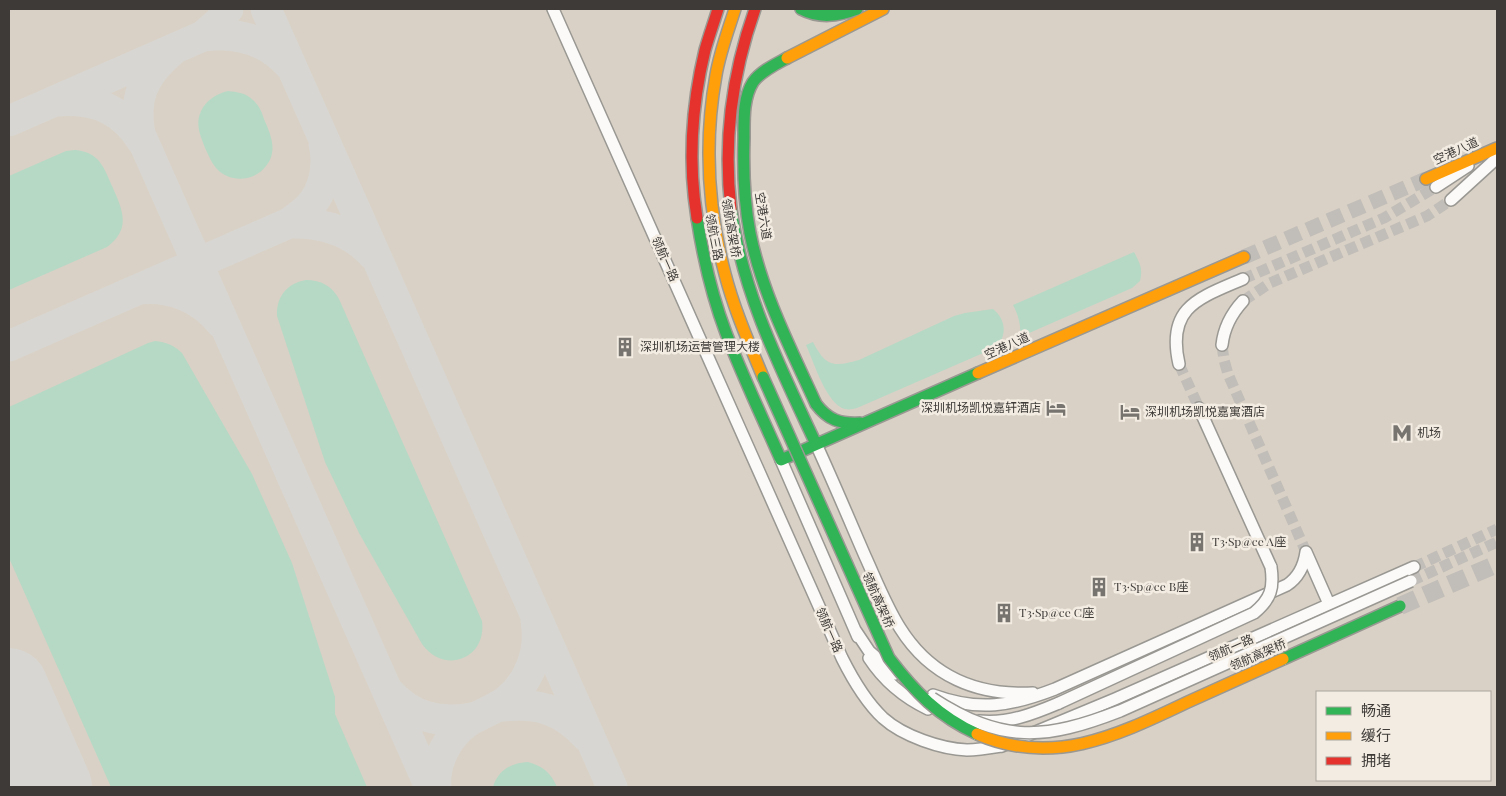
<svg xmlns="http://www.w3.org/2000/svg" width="1506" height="796" font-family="'Playfair Display','Noto Sans SC',serif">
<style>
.built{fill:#d9d1c5;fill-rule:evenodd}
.grass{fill:#b6d9c6}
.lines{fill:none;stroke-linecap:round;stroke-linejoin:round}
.taxiway{stroke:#d8d6d2;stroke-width:31}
.runway{stroke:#d8d6d2;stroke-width:78}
.street-tunnel{stroke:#c1bdb8;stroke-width:11;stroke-dasharray:11 5.5;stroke-linecap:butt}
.secondary-tunnel{stroke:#c1bdb8;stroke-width:15;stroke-dasharray:15 8;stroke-linecap:butt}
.primary-tunnel{stroke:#c1bdb8;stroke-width:18;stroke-dasharray:18 9;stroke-linecap:butt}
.street-casing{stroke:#9a9893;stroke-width:14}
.fast-casing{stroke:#9a9893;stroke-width:14}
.slow-casing{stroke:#9a9893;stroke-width:14}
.jam-casing{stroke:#9a9893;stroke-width:14}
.street{stroke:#fbfaf9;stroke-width:11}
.fast{stroke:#30b455;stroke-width:11}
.slow{stroke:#ff9f0a;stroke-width:11}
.jam{stroke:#e5322d;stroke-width:11}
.street-bridge-casing{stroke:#9a9893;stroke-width:14;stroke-linecap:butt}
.fast-bridge-casing{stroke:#9a9893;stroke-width:14;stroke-linecap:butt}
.slow-bridge-casing{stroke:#9a9893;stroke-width:14;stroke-linecap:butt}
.street-bridge{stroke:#fbfaf9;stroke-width:11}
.fast-bridge{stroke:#30b455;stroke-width:11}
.slow-bridge{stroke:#ff9f0a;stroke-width:11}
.labels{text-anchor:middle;stroke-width:5;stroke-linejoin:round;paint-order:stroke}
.street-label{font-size:12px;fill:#3d3a37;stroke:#f3ece2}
.poi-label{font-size:12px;fill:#3d3a37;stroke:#f3ece2;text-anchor:start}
</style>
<rect width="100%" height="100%" fill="#e2ded8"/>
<path class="built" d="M 9,9 L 1497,9 L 1497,787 L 9,787 ZM 1317,692 L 1490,692 L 1490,780 L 1317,780 Z"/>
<path class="grass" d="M 228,91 C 237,92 246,93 253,100 C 259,105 262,112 264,119 C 271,135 278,151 266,166 C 254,182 229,183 216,168 C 211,162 208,154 205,148 C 203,142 200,136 199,130 C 195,110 210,95 228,91 Z
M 75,150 C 100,152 104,168 113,188 C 123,211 131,229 107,247 L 9,290 L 9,176 L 66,151 Z
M 1134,252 C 1140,263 1143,269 1140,281 L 1132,288 L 1020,337 C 1021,326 1019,316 1013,305 Z
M 306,280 C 321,280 332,286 339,299 L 482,621 C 487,659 444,675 422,644 L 359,533 L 325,462 L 277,316 C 276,297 287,283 306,280 Z
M 993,309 C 1006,319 1007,335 997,347 L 857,408 C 853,409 849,410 845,409 C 826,404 814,362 806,345 L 813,342 C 826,367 833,367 859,360 L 954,316 L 965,313 Z
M 155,341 C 166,342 174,345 182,353 L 252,474 L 292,563 L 335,697 L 335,714 L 367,787 L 111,787 L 9,558 L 9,407 L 148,343 Z
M 528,762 C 543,766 551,773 557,787 L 493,787 C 498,770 511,763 528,762 Z"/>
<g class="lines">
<path class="taxiway" d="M 266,9 L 612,787
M 203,36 C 236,32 267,39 290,66
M 173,50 C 144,74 133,97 140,134 L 430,787
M 59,101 C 97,98 124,111 144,144
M 9,121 L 203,36 L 220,21 L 228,9
M 289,223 C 322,222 351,230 373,255
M 140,289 C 171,286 201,298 221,323
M 9,346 L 289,223 C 296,218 303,213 308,208 C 324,193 329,165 324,144
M 387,690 C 412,718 441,725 476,717
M 497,707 C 535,701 562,709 587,737
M 436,787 C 434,762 448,735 469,721 C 481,714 495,709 506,701 C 530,682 541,651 536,621"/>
<path class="runway" d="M 9,687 L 53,787"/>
<path class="street-tunnel" d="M 1243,279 L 1384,218 L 1436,187
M 1243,301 L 1270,283 L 1427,216 L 1451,200
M 1222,345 L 1224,360 L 1228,374 L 1306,552
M 1179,364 L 1199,408
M 1414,567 L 1497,529
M 1411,581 L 1497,542"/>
<path class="secondary-tunnel" d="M 1244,257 L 1426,179"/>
<path class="primary-tunnel" d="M 1400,606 L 1497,564"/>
<defs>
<path id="street" d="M 553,9 L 842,658 C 853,680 865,701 883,718 C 903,736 941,749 967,750 C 979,750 990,748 1002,746 L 1115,699 L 1414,567
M 1436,187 L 1468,166
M 1451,200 L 1497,158
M 1222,345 C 1224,327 1231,314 1243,301
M 1179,364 C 1166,307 1199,298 1243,279
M 1199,408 L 1271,567
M 816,444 C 833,481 849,519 865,556 C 876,580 886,606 900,628 C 930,676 977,696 1033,693
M 781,460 L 858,637
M 1306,552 L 1329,604
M 855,630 L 869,651 L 895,674
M 869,658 C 884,681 903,697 928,709
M 933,695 C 979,712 1011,706 1055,689 L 1287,585 C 1299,577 1304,566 1306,552
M 979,721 C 1008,724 1033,714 1059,703"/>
<path id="fast" d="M 801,9 C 820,19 838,16 857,9
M 787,58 C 776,64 761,71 753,82 C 743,98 744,120 744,138 C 743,170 744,202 750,233 C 762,293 791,349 816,404 C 828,420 840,424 860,423
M 731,209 C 743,294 780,367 816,444
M 697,218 C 703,257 712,296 726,333 C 742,375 763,419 781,460 L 978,373"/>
<path id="slow" d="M 735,9 C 728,31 720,52 716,75 C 704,141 708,209 725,274 C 734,309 749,343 763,377
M 787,58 L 883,9
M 1426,179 L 1497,148
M 978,373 L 1244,257"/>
<path id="jam" d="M 731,209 C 723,141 732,74 755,9
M 697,218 C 688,163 692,104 705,50 C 709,36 714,22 718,9"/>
</defs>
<use href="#street" class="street-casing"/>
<use href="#fast" class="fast-casing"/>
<use href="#slow" class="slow-casing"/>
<use href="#jam" class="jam-casing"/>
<use href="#street" class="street"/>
<use href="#fast" class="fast"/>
<use href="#slow" class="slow"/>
<use href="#jam" class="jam"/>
<defs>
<path id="street-bridge" d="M 932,698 C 1003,744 1045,740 1120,711 L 1411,581
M 1059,703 L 1254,613 C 1271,599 1274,588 1271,567"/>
<path id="fast-bridge" d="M 763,377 L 889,658 C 915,692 938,716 977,734
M 1283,659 L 1400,606"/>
<path id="slow-bridge" d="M 977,734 C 1054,768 1120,734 1190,701 C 1221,687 1252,673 1283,659"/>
</defs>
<use href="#street-bridge" class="street-bridge-casing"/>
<use href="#fast-bridge" class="fast-bridge-casing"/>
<use href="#slow-bridge" class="slow-bridge-casing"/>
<use href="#street-bridge" class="street-bridge"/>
<use href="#fast-bridge" class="fast-bridge"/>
<use href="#slow-bridge" class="slow-bridge"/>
</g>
<defs>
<symbol id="building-bare" viewBox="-9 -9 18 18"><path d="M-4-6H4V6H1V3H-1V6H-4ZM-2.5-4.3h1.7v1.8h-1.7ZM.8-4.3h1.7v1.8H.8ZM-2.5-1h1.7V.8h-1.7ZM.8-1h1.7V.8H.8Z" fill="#77736f" stroke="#f3ece2" stroke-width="2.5" paint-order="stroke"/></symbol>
<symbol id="hotel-bare" viewBox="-9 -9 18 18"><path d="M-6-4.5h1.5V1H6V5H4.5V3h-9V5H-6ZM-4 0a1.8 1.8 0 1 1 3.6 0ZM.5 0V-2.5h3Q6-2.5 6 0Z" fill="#77736f" stroke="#f3ece2" stroke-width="2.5" paint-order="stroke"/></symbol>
<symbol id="metro-bare" viewBox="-9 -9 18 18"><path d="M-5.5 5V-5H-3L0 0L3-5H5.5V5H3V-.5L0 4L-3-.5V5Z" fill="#77736f" stroke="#f3ece2" stroke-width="2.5" paint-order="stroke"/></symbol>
</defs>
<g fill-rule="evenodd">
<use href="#building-bare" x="611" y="333" width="28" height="28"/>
<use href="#hotel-bare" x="1042" y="394" width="28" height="28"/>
<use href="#hotel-bare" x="1116" y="398" width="28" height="28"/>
<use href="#metro-bare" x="1388" y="419" width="28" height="28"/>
<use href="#building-bare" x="1183" y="528" width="28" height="28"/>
<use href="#building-bare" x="1085" y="573" width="28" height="28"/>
<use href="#building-bare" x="990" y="599" width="28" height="28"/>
</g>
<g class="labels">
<g class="street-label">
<text transform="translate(1456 151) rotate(-24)" y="4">空港八道</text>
<text transform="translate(763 216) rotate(81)" y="4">空港六道</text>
<text transform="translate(731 228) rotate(80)" y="4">领航高架桥</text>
<text transform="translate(714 237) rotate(79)" y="4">领航三路</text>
<text transform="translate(665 259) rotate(66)" y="4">领航一路</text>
<text transform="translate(1007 346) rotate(-24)" y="4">空港八道</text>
<text transform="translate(878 600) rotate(66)" y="4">领航高架桥</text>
<text transform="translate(829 630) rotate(66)" y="4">领航一路</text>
<text transform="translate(1231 648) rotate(-24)" y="4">领航一路</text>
<text transform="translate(1258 655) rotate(-24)" y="4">领航高架桥</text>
</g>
<g class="poi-label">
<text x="640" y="351">深圳机场运营管理大楼</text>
<text x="1041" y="412" text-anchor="end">深圳机场凯悦嘉轩酒店</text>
<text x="1145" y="416">深圳机场凯悦嘉寓酒店</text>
<text x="1417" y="437">机场</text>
<text x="1212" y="546">T3·Sp@ce A座</text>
<text x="1114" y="591">T3·Sp@ce B座</text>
<text x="1019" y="617">T3·Sp@ce C座</text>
</g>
</g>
<rect width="1506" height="796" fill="none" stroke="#3d3a37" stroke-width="20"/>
<rect x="1316" y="691" width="175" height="90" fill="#f3ece2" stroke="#aaa59e"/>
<rect x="1326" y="707" width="25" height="8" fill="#30b455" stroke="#aaa59e"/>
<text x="1361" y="716" font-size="15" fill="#3d3a37">畅通</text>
<rect x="1326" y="732" width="25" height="8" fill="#ff9f0a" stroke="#aaa59e"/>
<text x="1361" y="741" font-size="15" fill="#3d3a37">缓行</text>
<rect x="1326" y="757" width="25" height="8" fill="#e5322d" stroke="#aaa59e"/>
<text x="1361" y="766" font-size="15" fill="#3d3a37">拥堵</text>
</svg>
